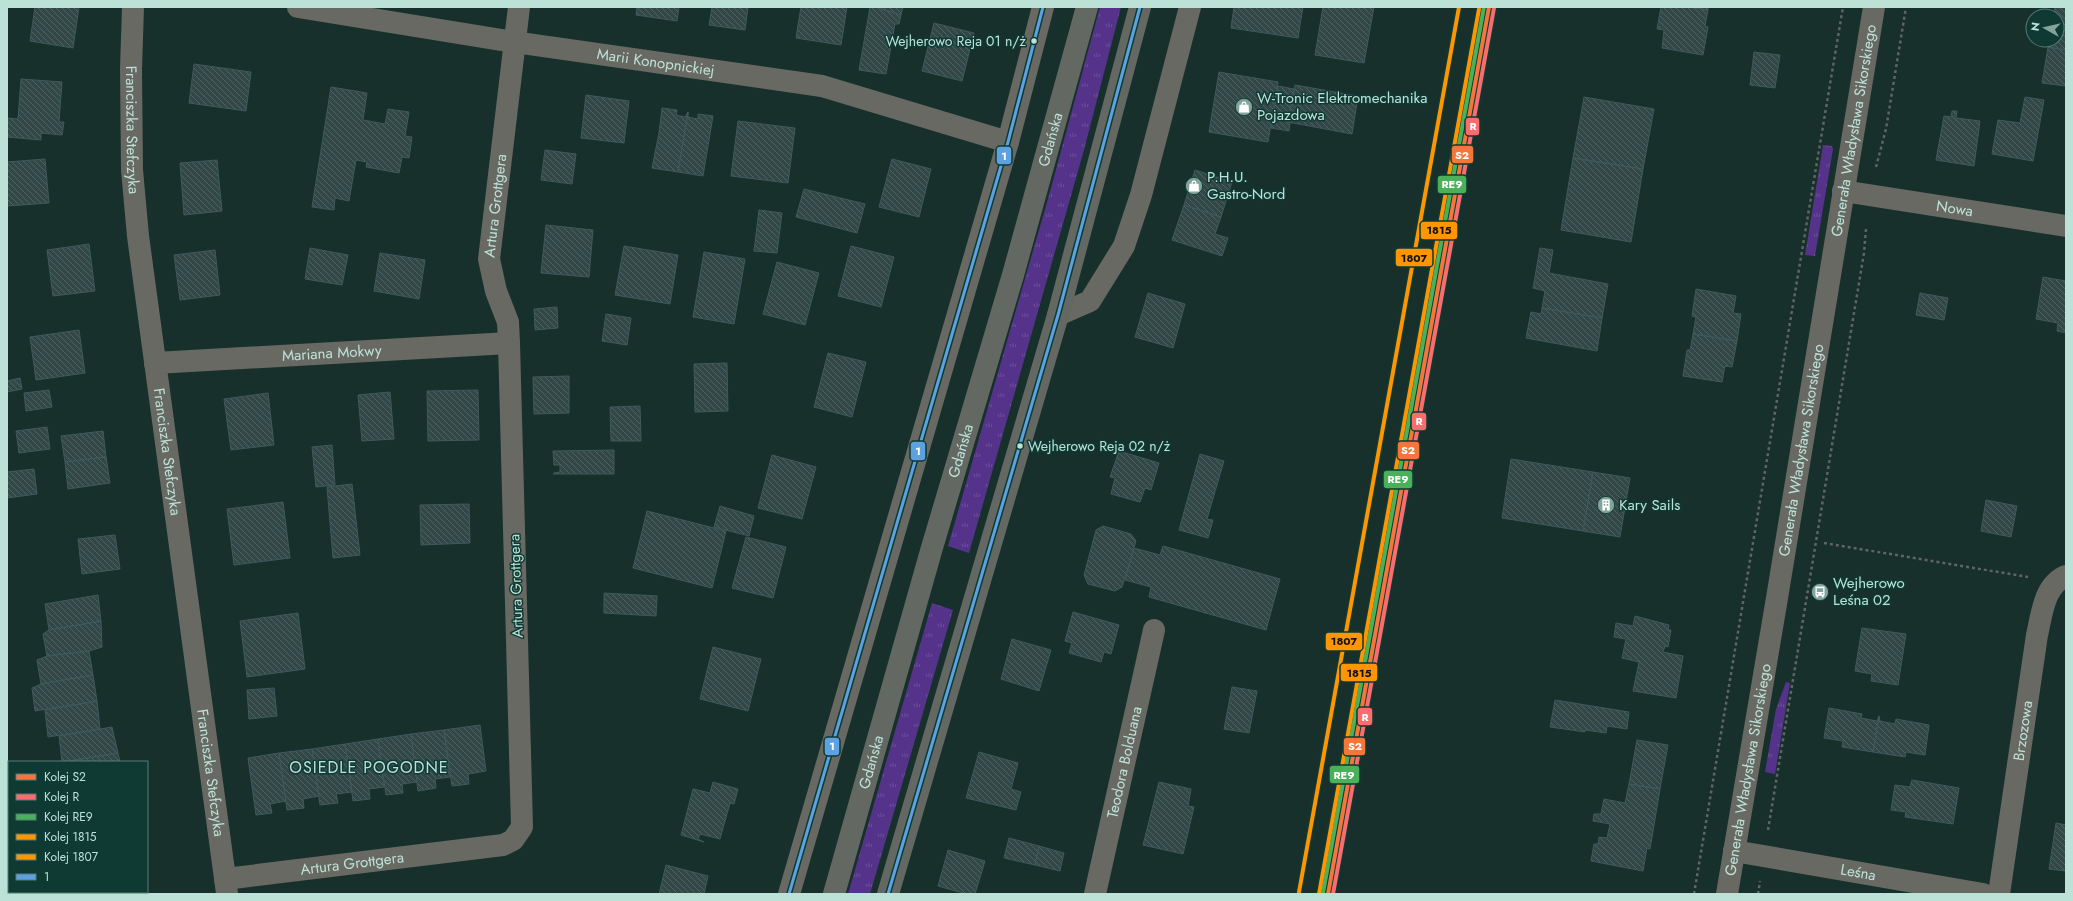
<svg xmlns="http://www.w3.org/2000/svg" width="2073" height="901" font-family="Jost,sans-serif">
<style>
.grass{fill:url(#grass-tufts)}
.building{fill:url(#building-back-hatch);stroke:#3f5a5a}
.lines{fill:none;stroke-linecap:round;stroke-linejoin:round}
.path{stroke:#5e6661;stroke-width:2.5;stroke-dasharray:3 3;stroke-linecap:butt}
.minor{stroke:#686963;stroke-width:22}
.tertiary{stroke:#686963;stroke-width:22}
.primary{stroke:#636962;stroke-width:22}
.bus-1-casing{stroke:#0e3a33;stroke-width:6}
.bus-1{stroke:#5da2e0;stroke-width:3}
.rail-1-casing{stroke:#0e3a33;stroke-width:7}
.rail-2-casing{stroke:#0e3a33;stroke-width:7}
.rail-3-casing{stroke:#0e3a33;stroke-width:7}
.rail-4-casing{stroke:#0e3a33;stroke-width:7}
.rail-5-casing{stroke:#0e3a33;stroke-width:7}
.rail-1{stroke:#f5763a;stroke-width:4}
.rail-2{stroke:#fb6d6d;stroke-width:4}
.rail-3{stroke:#4ab15a;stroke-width:4}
.rail-4{stroke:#ff9500;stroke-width:4}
.rail-5{stroke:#ff9500;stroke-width:4}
.bus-dot{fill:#bce2d8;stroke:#0e3a33;stroke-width:1.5}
.labels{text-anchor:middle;stroke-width:3;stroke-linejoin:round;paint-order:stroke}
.bus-label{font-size:14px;fill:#bce2d8;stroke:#0e3a33;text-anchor:end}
.street-label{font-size:15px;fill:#bce2d8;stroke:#0e3a33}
.poi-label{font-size:15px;fill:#bce2d8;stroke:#0e3a33;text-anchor:start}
.neighbourhood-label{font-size:16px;letter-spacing:1px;fill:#bce2d8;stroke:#0e3a33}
.line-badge{stroke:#0e3a33;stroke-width:1.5}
.badge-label{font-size:11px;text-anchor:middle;font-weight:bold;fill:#fff}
.pale-badge-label{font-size:11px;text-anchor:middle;font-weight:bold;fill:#111}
</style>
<defs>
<pattern id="grass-tufts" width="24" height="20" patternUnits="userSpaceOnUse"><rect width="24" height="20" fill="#55338a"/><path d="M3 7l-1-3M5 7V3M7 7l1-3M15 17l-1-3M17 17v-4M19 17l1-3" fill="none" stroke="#6c509a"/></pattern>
<pattern id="building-back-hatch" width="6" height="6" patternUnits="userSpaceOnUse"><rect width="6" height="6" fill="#314847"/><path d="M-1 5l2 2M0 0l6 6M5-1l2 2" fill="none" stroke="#4d6261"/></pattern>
</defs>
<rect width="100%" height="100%" fill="#18302c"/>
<path class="grass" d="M 1100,7 L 1121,7 L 1084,150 L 969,553 L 948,546 L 1048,199 Z
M 1823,145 L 1832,146 L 1833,149 L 1815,256 L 1805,255 Z
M 932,603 L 953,610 L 870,894 L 848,894 Z
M 1786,682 L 1790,683 L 1775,774 L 1765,772 L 1776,709 Z"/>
<path class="building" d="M 35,7 L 79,7 L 73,48 L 30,41 Z
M 637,7 L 679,7 L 677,21 L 636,15 Z
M 712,7 L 748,7 L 745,30 L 709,25 Z
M 801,7 L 847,7 L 841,45 L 796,38 Z
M 870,7 L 881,7 L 881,9 L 901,15 L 899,24 L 895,24 L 886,74 L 859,70 Z
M 881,7 L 903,7 L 901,15 L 881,9 Z
M 1234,7 L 1303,7 L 1298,38 L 1231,28 Z
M 1323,7 L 1374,7 L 1364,63 L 1315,55 Z
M 1661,7 L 1688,7 L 1708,10 L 1705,26 L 1708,27 L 1703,55 L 1662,48 L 1664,30 L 1657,29 Z
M 1688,7 L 1708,7 L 1708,10 Z
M 2055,7 L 2066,7 L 2066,50 L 2048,47 L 2049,40 L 2057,40 L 2057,16 L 2053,16 Z
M 934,23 L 974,33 L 962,81 L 922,71 Z
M 2048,47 L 2066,50 L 2066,86 L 2042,83 Z
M 1754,52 L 1780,55 L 1775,88 L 1750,85 Z
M 194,64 L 251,72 L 246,111 L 189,103 Z
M 1219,72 L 1278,82 L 1268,142 L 1209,132 Z
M 21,79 L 62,82 L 59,122 L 64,122 L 62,135 L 41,133 L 41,140 L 7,137 L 8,118 L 18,119 Z
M 1295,85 L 1358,96 L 1352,134 L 1288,122 Z
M 1278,86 L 1294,89 L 1288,122 L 1290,123 L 1289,131 L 1271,128 Z
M 331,87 L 367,93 L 363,120 L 385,124 L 388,109 L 409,112 L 405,136 L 412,137 L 409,158 L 402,157 L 399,173 L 366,167 L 367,162 L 356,160 L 349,201 L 335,198 L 334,210 L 312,207 Z
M 586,95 L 629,101 L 624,143 L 581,138 Z
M 1584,97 L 1654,109 L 1643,169 L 1573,158 Z
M 2025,97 L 2044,100 L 2033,161 L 1992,154 L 1998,120 L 2020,123 Z
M 662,108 L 677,110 L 676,115 L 685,117 L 688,112 L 678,172 L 652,168 L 659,133 Z
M 1952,111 L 1957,111 L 1956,118 L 1980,121 L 1974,166 L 1936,160 L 1944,116 L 1951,117 Z
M 688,112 L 688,117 L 698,119 L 698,114 L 713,116 L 703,176 L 678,172 Z
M 738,121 L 795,128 L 788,183 L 731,176 Z
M 545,150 L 576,154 L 572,184 L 541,180 Z
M 1573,158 L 1643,169 L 1631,242 L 1561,230 Z
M 45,159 L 49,203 L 7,206 L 7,162 Z
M 892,159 L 931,169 L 919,217 L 879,207 Z
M 217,160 L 222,211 L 184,215 L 180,163 Z
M 1195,170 L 1232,182 L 1221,217 L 1184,205 Z
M 804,189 L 865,204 L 857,233 L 796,217 Z
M 1184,205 L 1221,217 L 1215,234 L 1228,238 L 1222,256 L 1172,240 Z
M 759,210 L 782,213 L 777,253 L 754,251 Z
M 546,225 L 593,230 L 589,277 L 541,273 Z
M 89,244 L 95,291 L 53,296 L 47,250 Z
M 624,246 L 678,255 L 670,304 L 615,295 Z
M 851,246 L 894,257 L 881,307 L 838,296 Z
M 310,248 L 348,255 L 342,285 L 305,279 Z
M 1540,248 L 1553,250 L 1549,273 L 1608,284 L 1602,318 L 1542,308 L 1545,291 L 1533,288 Z
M 215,250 L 220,295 L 180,300 L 174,255 Z
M 704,252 L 745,259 L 734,324 L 693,317 Z
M 380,253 L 425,260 L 419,299 L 374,291 Z
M 777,262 L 819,273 L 805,325 L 763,314 Z
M 2043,277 L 2066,281 L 2066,278 L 2066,333 L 2057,331 L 2058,323 L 2036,319 Z
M 1696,289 L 1736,296 L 1733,313 L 1741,314 L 1737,341 L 1693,334 L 1696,317 L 1692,316 Z
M 1148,293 L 1185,304 L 1173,348 L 1135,337 Z
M 1920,293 L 1948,298 L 1944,320 L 1916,315 Z
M 557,307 L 558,328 L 535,330 L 534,309 Z
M 1542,308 L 1602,318 L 1597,351 L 1526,338 L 1531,312 L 1541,314 Z
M 606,314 L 631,318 L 627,345 L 602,341 Z
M 79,330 L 85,373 L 36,380 L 30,337 Z
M 1693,334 L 1737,341 L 1732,367 L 1725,366 L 1722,382 L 1683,376 L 1687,350 L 1690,350 Z
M 828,353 L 866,362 L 852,417 L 814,407 Z
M 727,363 L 728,411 L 695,412 L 694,364 Z
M 569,376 L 569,413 L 534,414 L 533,377 Z
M 20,378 L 22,389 L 7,392 L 7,381 Z
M 49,390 L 52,407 L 26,411 L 24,393 Z
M 478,390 L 479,440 L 428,441 L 427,391 Z
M 390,392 L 394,439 L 362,441 L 358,395 Z
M 268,393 L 274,445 L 231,450 L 224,399 Z
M 640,406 L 641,441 L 611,441 L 610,407 Z
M 47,427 L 50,449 L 19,453 L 16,431 Z
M 103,431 L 106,457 L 65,462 L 61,436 Z
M 332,445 L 335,485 L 316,487 L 312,447 Z
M 614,450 L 614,474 L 553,474 L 554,473 L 560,472 L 560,465 L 554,465 L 553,451 Z
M 1119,451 L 1159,463 L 1151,490 L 1145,488 L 1140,502 L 1111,494 L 1115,478 L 1110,477 Z
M 1200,454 L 1224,461 L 1207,519 L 1213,520 L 1208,538 L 1179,530 Z
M 772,455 L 816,467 L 802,519 L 758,508 Z
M 106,457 L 110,483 L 68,489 L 65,462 Z
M 1511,459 L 1593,472 L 1583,531 L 1502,518 Z
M 34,469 L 37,494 L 7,498 L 7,472 Z
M 1593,472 L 1630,478 L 1620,537 L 1583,531 Z
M 352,484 L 360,555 L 333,558 L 327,487 Z
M 1986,500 L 2017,506 L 2011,537 L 1981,531 Z
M 283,502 L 290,558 L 234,565 L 227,509 Z
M 469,504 L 470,543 L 421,545 L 420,505 Z
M 720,506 L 754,516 L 749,536 L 714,527 Z
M 647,511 L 726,531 L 712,588 L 633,568 Z
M 1103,526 L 1131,534 L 1136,541 L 1122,587 L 1115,591 L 1088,584 L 1084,575 L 1096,530 Z
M 115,535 L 120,569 L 82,574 L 78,539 Z
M 746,537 L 786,547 L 773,598 L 732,588 Z
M 1163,546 L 1280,579 L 1266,630 L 1149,597 L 1151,587 L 1125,580 L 1134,548 L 1160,555 Z
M 604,593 L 657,596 L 656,616 L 604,613 Z
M 98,595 L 101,621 L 49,630 L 45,604 Z
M 1073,612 L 1119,625 L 1111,654 L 1104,652 L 1101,662 L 1069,653 L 1072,643 L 1065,641 Z
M 298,613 L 305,669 L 247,677 L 240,621 Z
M 1635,616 L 1669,625 L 1668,630 L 1671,630 L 1668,647 L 1665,646 L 1663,652 L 1683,656 L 1676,698 L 1633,691 L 1639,662 L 1622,658 L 1626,639 L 1614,637 L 1616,623 L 1633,626 Z
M 101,621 L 102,647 L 89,651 L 47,656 L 43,634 L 49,630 Z
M 1862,628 L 1906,634 L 1898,685 L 1871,681 L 1872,674 L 1855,671 Z
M 1012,639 L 1051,650 L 1039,691 L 1001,679 Z
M 713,647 L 761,659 L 748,711 L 700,699 Z
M 89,651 L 93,675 L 41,684 L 37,660 L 47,656 Z
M 93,675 L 97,701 L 35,711 L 32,688 L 41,684 Z
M 1232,687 L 1257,691 L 1249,733 L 1224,729 Z
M 274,688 L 277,716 L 249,719 L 247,690 Z
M 1555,700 L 1629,712 L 1627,729 L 1607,726 L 1606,733 L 1585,730 L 1585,732 L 1550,727 Z
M 97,701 L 100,729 L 48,737 L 45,710 Z
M 1829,708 L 1862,714 L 1861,718 L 1877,721 L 1879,716 L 1873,752 L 1842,747 L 1843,741 L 1824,738 Z
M 1879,716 L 1880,721 L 1895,724 L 1896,719 L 1929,725 L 1925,755 L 1906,752 L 1905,757 L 1873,752 Z
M 480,725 L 486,771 L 468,774 L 469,784 L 452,786 L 444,730 Z
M 112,727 L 118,753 L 62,762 L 59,736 Z
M 444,730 L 450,777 L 435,779 L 436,788 L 418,791 L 411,734 Z
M 411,734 L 417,782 L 402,784 L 403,793 L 386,795 L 378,739 Z
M 378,739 L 384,787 L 369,789 L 370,799 L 353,801 L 345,744 Z
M 1637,740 L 1668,745 L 1660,789 L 1629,784 Z
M 345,744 L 352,792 L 336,794 L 338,803 L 320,805 L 312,749 Z
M 312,749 L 319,796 L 303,799 L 304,808 L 287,810 L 279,753 Z
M 979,752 L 1018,763 L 1011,789 L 1021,792 L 1016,810 L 966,798 Z
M 118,753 L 120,762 L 69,762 L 69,761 Z
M 279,753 L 286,801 L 270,804 L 272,813 L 256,815 L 248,758 Z
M 1912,780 L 1959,788 L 1953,824 L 1905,817 L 1906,812 L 1891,810 L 1895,785 L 1910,787 Z
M 713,782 L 738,789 L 734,804 L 730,803 L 720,839 L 700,834 L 698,839 L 704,842 L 681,835 L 693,789 L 710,793 Z
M 1159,782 L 1191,789 L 1188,806 L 1194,807 L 1183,854 L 1143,845 Z
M 1629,784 L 1660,789 L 1650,849 L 1647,848 L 1643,871 L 1591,861 L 1594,844 L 1598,844 L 1599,837 L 1607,838 L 1610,824 L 1593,821 L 1594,814 L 1601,814 L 1604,799 L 1625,803 Z
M 7,801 L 9,801 L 9,817 L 7,817 Z
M 2056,823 L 2066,825 L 2066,871 L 2049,869 Z
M 1009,838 L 1039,846 L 1035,865 L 1004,858 Z
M 1039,846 L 1064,853 L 1060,871 L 1035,865 Z
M 948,850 L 985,861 L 975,894 L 966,894 L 938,886 Z
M 666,865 L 708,876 L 704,894 L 659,894 Z
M 63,892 L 126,892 L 126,894 L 63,894 Z"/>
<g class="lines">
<path class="path" d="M 1876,167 L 1886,129 L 1906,7
M 1824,543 L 2028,577
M 1768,830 L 1864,253 L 1866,229
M 1694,894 L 1843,7
M 1758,894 L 1760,881"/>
<g class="minor">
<path id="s1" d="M 133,7 L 131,69 L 132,170 L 138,236 L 227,893"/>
<path id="s2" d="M 298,7 L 514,42 L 822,86 L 1008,142"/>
<path id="s3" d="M 1843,191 L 2066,226"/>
<path d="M 1058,315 L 1090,301 L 1124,246 L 1141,195 L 1190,7"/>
<path id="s4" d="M 155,363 L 509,343"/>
<path id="s5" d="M 1734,851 L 1983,894"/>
<path id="s6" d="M 225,879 L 503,845 L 513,840 L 522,827 L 509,343 L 508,322 L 496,291 L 489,259 L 519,7"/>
<path d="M 789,894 L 1008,142 L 1043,7"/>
<path id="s7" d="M 1095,894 L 1154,630"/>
<path id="s8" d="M 1999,894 L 2037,635 C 2042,614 2044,585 2066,576"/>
</g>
<path class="tertiary" id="s9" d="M 1727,894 L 1777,598 L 1874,7"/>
<g class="primary">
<path id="s10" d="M 834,894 L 931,551 L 1013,275 L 1087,7"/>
<path d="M 888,894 L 1058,315 L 1140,7"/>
</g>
<defs>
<path id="bus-1" d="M 789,894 L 1008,142 L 1043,7
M 888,894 L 1058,315 L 1140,7"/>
</defs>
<use href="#bus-1" class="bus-1-casing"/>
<use href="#bus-1" class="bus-1"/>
<defs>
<path id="rail-1" d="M 1328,894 L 1489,7"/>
<path id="rail-2" d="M 1333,894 L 1494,8"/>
<path id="rail-3" d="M 1323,893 L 1484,7"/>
<path id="rail-4" d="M 1319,894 L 1479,9"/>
<path id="rail-5" d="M 1299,892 L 1459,7"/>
</defs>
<use href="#rail-1" class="rail-1-casing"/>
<use href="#rail-2" class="rail-2-casing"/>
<use href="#rail-3" class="rail-3-casing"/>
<use href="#rail-4" class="rail-4-casing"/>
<use href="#rail-5" class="rail-5-casing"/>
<use href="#rail-1" class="rail-1"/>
<use href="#rail-2" class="rail-2"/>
<use href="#rail-3" class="rail-3"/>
<use href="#rail-4" class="rail-4"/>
<use href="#rail-5" class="rail-5"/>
</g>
<defs>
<symbol id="shop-disc" viewBox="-11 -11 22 22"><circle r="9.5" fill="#83a49c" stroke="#0e3a33"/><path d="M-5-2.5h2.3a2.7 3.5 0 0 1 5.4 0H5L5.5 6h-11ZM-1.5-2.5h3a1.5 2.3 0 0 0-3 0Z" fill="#fff"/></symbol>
<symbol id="building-disc" viewBox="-11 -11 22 22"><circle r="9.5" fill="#83a49c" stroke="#0e3a33"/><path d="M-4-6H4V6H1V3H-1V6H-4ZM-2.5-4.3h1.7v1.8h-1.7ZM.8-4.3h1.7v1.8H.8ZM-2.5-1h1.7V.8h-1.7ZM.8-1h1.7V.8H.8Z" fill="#fff"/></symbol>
<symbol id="bus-disc" viewBox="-11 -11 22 22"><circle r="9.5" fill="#83a49c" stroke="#0e3a33"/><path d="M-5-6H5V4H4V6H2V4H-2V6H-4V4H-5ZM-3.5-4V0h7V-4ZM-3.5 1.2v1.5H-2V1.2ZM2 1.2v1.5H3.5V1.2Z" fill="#fff"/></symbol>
</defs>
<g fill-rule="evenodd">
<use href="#shop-disc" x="1234" y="97" width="20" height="20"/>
<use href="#shop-disc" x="1184" y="176" width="20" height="20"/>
<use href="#building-disc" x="1596" y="495" width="20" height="20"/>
<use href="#bus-disc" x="1810" y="582" width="20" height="20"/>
</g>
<g class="bus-dot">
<circle cx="1034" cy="41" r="3.5"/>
<circle cx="1020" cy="446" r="3.5"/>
</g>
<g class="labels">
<g class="bus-label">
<text x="1026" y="46">Wejherowo Reja 01 n/ż</text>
<text x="1028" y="451" text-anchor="start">Wejherowo Reja 02 n/ż</text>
</g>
<g class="street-label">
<text dy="5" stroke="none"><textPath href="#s2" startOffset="362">Marii Konopnickiej</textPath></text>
<text dy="5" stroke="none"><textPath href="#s1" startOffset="123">Franciszka Stefczyka</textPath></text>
<text dy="5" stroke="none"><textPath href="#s9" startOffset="774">Generała Władysława Sikorskiego</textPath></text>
<text dy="5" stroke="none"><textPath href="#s10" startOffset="785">Gdańska</textPath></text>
<text dy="5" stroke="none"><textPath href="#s6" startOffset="932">Artura Grottgera</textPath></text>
<text dy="5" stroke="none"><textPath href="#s3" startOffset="113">Nowa</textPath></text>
<text dy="5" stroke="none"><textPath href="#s4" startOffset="177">Mariana Mokwy</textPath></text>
<text dy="5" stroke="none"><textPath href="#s1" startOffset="447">Franciszka Stefczyka</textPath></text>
<text dy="5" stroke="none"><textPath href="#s10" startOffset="461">Gdańska</textPath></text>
<text dy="5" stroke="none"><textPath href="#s9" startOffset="450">Generała Władysława Sikorskiego</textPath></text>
<text transform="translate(516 586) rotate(-92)" y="5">Artura Grottgera</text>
<text dy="5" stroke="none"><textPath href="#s8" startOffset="165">Brzozowa</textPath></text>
<text dy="5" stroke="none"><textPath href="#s10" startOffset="137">Gdańska</textPath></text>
<text dy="5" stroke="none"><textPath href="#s7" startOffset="135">Teodora Bolduana</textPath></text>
<text dy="5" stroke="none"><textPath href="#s9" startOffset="126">Generała Władysława Sikorskiego</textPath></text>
<text dy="5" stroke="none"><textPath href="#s1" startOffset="771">Franciszka Stefczyka</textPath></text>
<text dy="5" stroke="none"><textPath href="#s6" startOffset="128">Artura Grottgera</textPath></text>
<text dy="5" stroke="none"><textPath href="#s5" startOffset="126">Leśna</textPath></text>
</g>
<g class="poi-label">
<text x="1257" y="103">W-Tronic Elektromechanika<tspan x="1257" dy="17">Pojazdowa</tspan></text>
<text x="1207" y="182">P.H.U.<tspan x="1207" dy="17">Gastro-Nord</tspan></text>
<text x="1619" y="510">Kary Sails</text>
<text x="1833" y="588">Wejherowo<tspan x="1833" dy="17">Leśna 02</tspan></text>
</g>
<g class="neighbourhood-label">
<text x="369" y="773">OSIEDLE POGODNE</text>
</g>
</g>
<g class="line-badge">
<rect x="1465" y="117" width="15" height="19" rx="4" fill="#fb6d6d"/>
<rect x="1451" y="145" width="23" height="19" rx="4" fill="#f5763a"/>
<rect x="996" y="146" width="16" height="19" rx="4" fill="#5da2e0"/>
<rect x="1437" y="175" width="30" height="19" rx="4" fill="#4ab15a"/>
<rect x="1420" y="221" width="38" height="19" rx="4" fill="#ff9500"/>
<rect x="1395" y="248" width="38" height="19" rx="4" fill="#ff9500"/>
<rect x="1411" y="412" width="16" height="19" rx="4" fill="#fb6d6d"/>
<rect x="1397" y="441" width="23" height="19" rx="4" fill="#f5763a"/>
<rect x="910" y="441" width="16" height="20" rx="4" fill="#5da2e0"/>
<rect x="1383" y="470" width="30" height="19" rx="4" fill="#4ab15a"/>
<rect x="1325" y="632" width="38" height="19" rx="4" fill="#ff9500"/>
<rect x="1340" y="663" width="38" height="19" rx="4" fill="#ff9500"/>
<rect x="1357" y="707" width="16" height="19" rx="4" fill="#fb6d6d"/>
<rect x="1343" y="737" width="23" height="19" rx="4" fill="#f5763a"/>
<rect x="824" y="737" width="16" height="19" rx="4" fill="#5da2e0"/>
<rect x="1329" y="765" width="31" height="19" rx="4" fill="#4ab15a"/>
</g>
<g class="badge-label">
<text x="1473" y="130">R</text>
<text x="1462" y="159">S2</text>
<text x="1004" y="160">1</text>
<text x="1452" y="188">RE9</text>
<text x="1419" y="425">R</text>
<text x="1408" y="454">S2</text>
<text x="918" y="455">1</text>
<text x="1398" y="483">RE9</text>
<text x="1365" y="721">R</text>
<text x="1355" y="750">S2</text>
<text x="832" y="750">1</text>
<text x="1344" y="779">RE9</text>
</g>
<g class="pale-badge-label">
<text x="1439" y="234">1815</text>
<text x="1414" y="262">1807</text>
<text x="1344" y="645">1807</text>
<text x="1359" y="677">1815</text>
</g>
<rect width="2073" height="901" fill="none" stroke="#bce2d8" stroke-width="16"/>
<rect x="8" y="761" width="140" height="132" fill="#0e3a33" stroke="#547d75"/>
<rect x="16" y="774" width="20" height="6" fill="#f5763a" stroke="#547d75"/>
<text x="44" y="781" font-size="12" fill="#bce2d8">Kolej S2</text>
<rect x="16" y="794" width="20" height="6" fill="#fb6d6d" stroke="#547d75"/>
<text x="44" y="801" font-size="12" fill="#bce2d8">Kolej R</text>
<rect x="16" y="814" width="20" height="6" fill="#4ab15a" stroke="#547d75"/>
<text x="44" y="821" font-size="12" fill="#bce2d8">Kolej RE9</text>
<rect x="16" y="834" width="20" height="6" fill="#ff9500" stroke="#547d75"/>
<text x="44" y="841" font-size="12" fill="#bce2d8">Kolej 1815</text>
<rect x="16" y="854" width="20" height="6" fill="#ff9500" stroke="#547d75"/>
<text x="44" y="861" font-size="12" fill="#bce2d8">Kolej 1807</text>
<rect x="16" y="874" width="20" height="6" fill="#5da2e0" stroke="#547d75"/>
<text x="44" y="881" font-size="12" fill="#bce2d8">1</text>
<g transform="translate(2045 28) rotate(278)"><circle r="19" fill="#0e3a33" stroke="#547d75"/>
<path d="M0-3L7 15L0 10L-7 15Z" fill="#83a49c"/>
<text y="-6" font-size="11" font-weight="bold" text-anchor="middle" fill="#bce2d8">N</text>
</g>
</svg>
